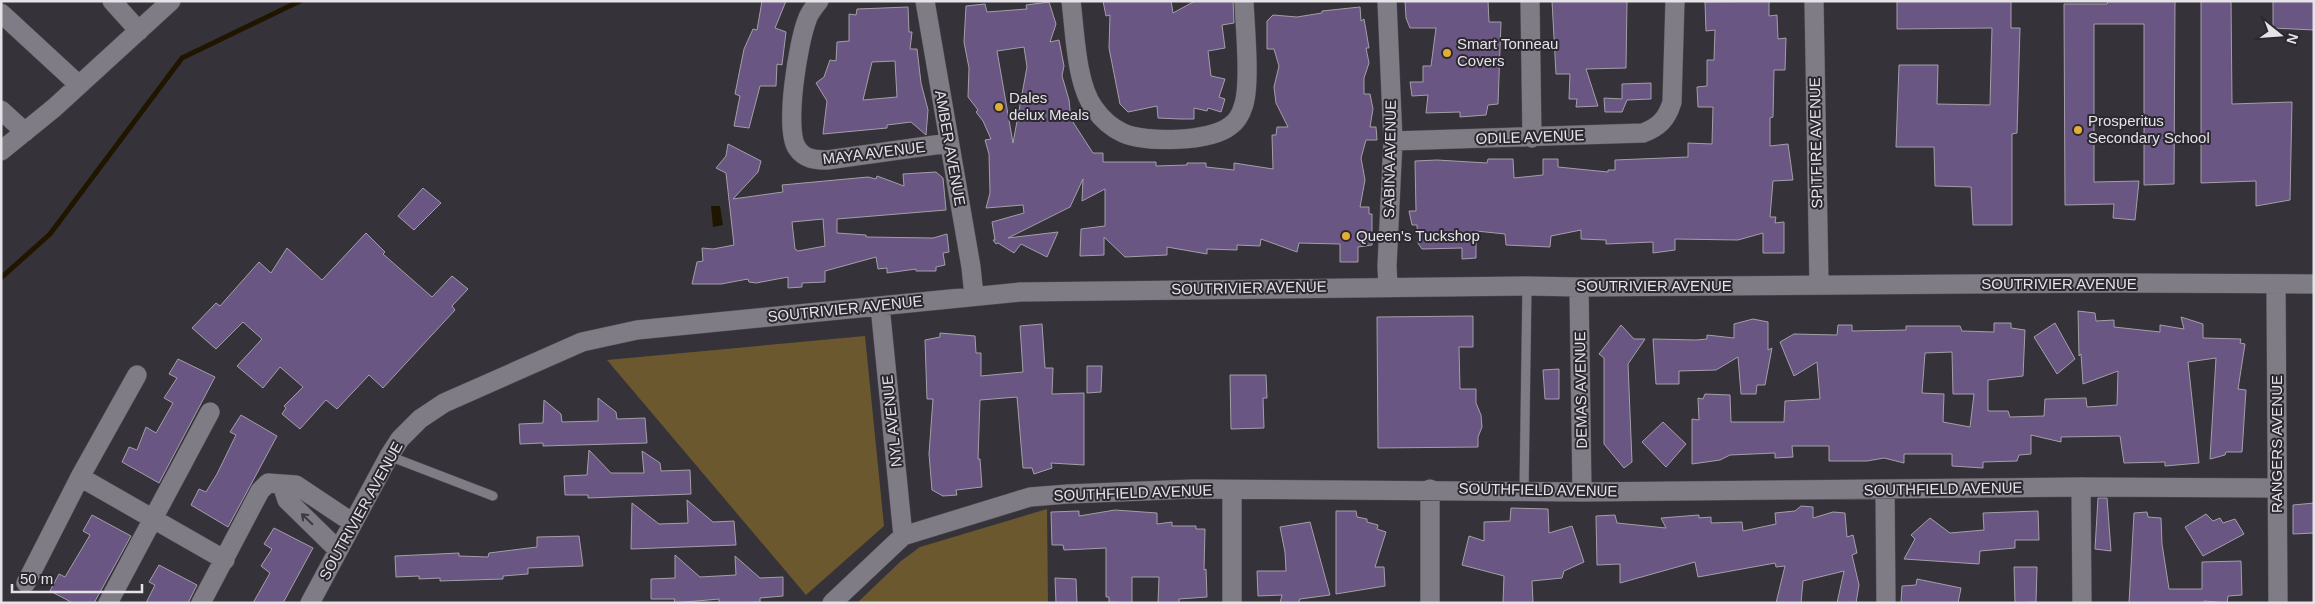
<svg xmlns="http://www.w3.org/2000/svg" width="2315" height="604" font-family="Helvetica,sans-serif">
<style>
.green{fill:#6b582e}
.water{fill:#201600}
.lines{fill:none;stroke-linecap:round;stroke-linejoin:round}
.stream{stroke:#201600;stroke-width:5}
.building{fill:#695682;stroke:#a39fa9;fill-rule:evenodd}
.service-casing{stroke:#514e55;stroke-width:10}
.minor-casing{stroke:#514e55;stroke-width:20}
.service{stroke:#7f7c85;stroke-width:9}
.minor{stroke:#7f7c85;stroke-width:19}
.oneway{stroke:#3d3941}
.poi-dot{fill:#e1af34;stroke:#2c2830;stroke-width:2}
.labels{text-anchor:middle;stroke-width:4;stroke-linejoin:round;paint-order:stroke}
.poi-label{font-size:15px;fill:#e5e3e8;stroke:#2c2830;text-anchor:start}
.street-label{font-size:15px;fill:#e5e3e8;stroke:#2c2830}
</style>
<rect width="100%" height="100%" fill="#36323a"/>
<path class="green" d="M 865,336 L 884,526 L 806,595 L 607,360 Z
M 1047,509 L 1048,603 L 857,603 L 901,561 L 920,547 Z"/>
<path class="water" d="M 711,206 L 720,206 L 723,225 L 713,227 Z"/>
<g class="lines">
<path class="stream" d="M 1,278 L 50,234 L 182,58 L 300,1"/>
</g>
<path class="building" d="M 762,1 L 786,1 L 775,28 L 786,32 L 782,65 L 777,64 L 776,86 L 760,86 L 749,128 L 734,126 L 740,96 L 735,94 L 744,49 L 753,29 L 757,30 Z
M 1103,1 L 1171,1 L 1173,13 L 1195,1 L 1233,1 L 1234,23 L 1222,25 L 1225,48 L 1208,51 L 1211,76 L 1225,79 L 1219,97 L 1225,99 L 1221,112 L 1208,108 L 1207,111 L 1194,108 L 1194,119 L 1180,119 L 1158,118 L 1157,106 L 1128,112 L 1120,104 L 1109,48 L 1110,15 L 1106,16 Z
M 1405,1 L 1488,1 L 1489,22 L 1501,22 L 1498,104 L 1488,105 L 1486,115 L 1460,117 L 1460,112 L 1426,113 L 1428,95 L 1412,96 L 1410,82 L 1423,82 L 1423,66 L 1431,66 L 1436,28 L 1410,28 L 1406,18 Z
M 1552,1 L 1627,1 L 1626,68 L 1586,69 L 1598,106 L 1576,107 L 1577,99 L 1569,99 L 1570,74 L 1556,74 Z
M 1769,1 L 1769,16 L 1777,15 L 1778,39 L 1786,38 L 1785,70 L 1774,70 L 1773,117 L 1770,118 L 1770,146 L 1788,144 L 1793,180 L 1773,181 L 1770,217 L 1776,217 L 1775,223 L 1784,222 L 1784,253 L 1763,253 L 1763,233 L 1738,240 L 1675,239 L 1675,250 L 1653,253 L 1653,242 L 1606,244 L 1606,240 L 1581,239 L 1581,230 L 1551,236 L 1550,247 L 1506,245 L 1505,234 L 1476,231 L 1476,258 L 1462,259 L 1462,248 L 1422,249 L 1418,243 L 1417,225 L 1412,225 L 1409,211 L 1416,211 L 1415,161 L 1437,160 L 1487,163 L 1488,159 L 1513,159 L 1514,178 L 1543,175 L 1543,159 L 1558,159 L 1558,167 L 1608,172 L 1608,170 L 1615,170 L 1615,160 L 1688,157 L 1688,143 L 1712,144 L 1713,107 L 1698,107 L 1697,87 L 1707,86 L 1707,60 L 1714,60 L 1715,30 L 1706,31 L 1705,2 Z
M 1897,1 L 2011,1 L 2011,28 L 2020,28 L 2017,133 L 2012,134 L 2012,225 L 1973,225 L 1971,187 L 1935,186 L 1934,147 L 1896,147 L 1899,65 L 1938,65 L 1937,104 L 1990,105 L 1992,28 L 1897,29 Z
M 2108,1 L 2175,1 L 2174,184 L 2144,185 L 2144,24 L 2094,24 L 2094,182 L 2139,181 L 2135,220 L 2113,218 L 2114,204 L 2065,205 L 2064,4 L 2107,4 Z
M 2201,1 L 2231,1 L 2232,104 L 2292,102 L 2290,200 L 2256,206 L 2256,181 L 2201,183 Z
M 2273,1 L 2314,1 L 2314,30 L 2273,28 Z
M 1049,2 L 1056,24 L 1050,42 L 1059,40 L 1064,66 L 1062,76 L 1069,100 L 1071,119 L 1093,153 L 1103,153 L 1103,162 L 1156,162 L 1156,166 L 1187,165 L 1187,163 L 1206,163 L 1206,167 L 1234,170 L 1234,163 L 1273,169 L 1272,135 L 1276,135 L 1277,127 L 1288,127 L 1276,103 L 1274,87 L 1279,66 L 1274,49 L 1267,49 L 1267,21 L 1273,15 L 1297,17 L 1322,13 L 1322,11 L 1360,7 L 1361,21 L 1364,19 L 1369,48 L 1366,48 L 1369,63 L 1364,78 L 1364,94 L 1370,94 L 1373,109 L 1370,127 L 1376,127 L 1377,140 L 1366,140 L 1361,158 L 1365,180 L 1360,207 L 1369,207 L 1369,214 L 1372,214 L 1372,245 L 1358,247 L 1358,262 L 1340,262 L 1340,244 L 1299,243 L 1297,252 L 1261,239 L 1260,246 L 1237,245 L 1237,250 L 1207,249 L 1207,254 L 1167,247 L 1167,255 L 1125,257 L 1104,237 L 1104,255 L 1080,256 L 1081,229 L 1105,226 L 1105,189 L 1082,201 L 1083,179 L 1070,207 L 1008,238 L 1058,232 L 1047,257 L 1021,244 L 1014,253 L 998,243 L 996,244 L 993,240 L 995,240 L 992,222 L 1024,213 L 1023,205 L 986,208 L 990,193 L 989,154 L 985,140 L 991,139 L 983,121 L 976,112 L 978,110 L 968,97 L 969,68 L 964,42 L 966,6 L 985,4 L 987,12 L 1027,9 L 1026,5 ZM 1024,47 L 1027,67 L 1013,143 L 997,51 Z
M 908,7 L 909,32 L 912,32 L 910,49 L 917,49 L 921,83 L 928,110 L 926,135 L 911,122 L 887,125 L 887,128 L 823,134 L 827,101 L 816,83 L 824,77 L 830,60 L 836,61 L 837,42 L 849,41 L 849,14 L 856,15 L 857,9 ZM 895,61 L 897,97 L 863,100 L 872,62 Z
M 1651,83 L 1651,99 L 1627,100 L 1622,112 L 1605,112 L 1604,98 L 1622,99 L 1622,84 Z
M 728,144 L 761,161 L 758,172 L 733,199 L 783,192 L 782,185 L 868,177 L 876,179 L 877,176 L 904,186 L 903,174 L 936,172 L 943,178 L 946,210 L 837,219 L 837,233 L 866,235 L 866,237 L 933,238 L 947,234 L 949,252 L 943,253 L 945,265 L 936,267 L 936,271 L 916,271 L 916,269 L 887,273 L 887,268 L 878,269 L 876,257 L 825,271 L 825,282 L 802,283 L 802,287 L 788,288 L 788,277 L 756,283 L 749,282 L 748,279 L 721,284 L 692,284 L 697,262 L 703,261 L 702,248 L 713,249 L 734,245 L 726,173 L 716,168 L 726,156 ZM 823,219 L 825,246 L 798,251 L 795,249 L 792,222 Z
M 423,188 L 441,203 L 414,230 L 398,216 Z
M 366,233 L 385,252 L 383,254 L 432,297 L 452,276 L 468,289 L 452,306 L 455,310 L 383,388 L 369,375 L 337,409 L 326,400 L 300,429 L 282,414 L 286,408 L 284,406 L 303,387 L 280,367 L 263,388 L 237,366 L 262,339 L 243,322 L 216,349 L 192,328 L 216,303 L 220,306 L 259,262 L 271,273 L 287,248 L 322,280 Z
M 2078,311 L 2095,313 L 2096,321 L 2114,320 L 2114,327 L 2160,332 L 2160,325 L 2184,329 L 2181,317 L 2203,324 L 2203,338 L 2241,339 L 2240,343 L 2245,344 L 2238,389 L 2246,390 L 2242,452 L 2226,452 L 2225,455 L 2210,459 L 2216,358 L 2188,362 L 2199,463 L 2165,466 L 2165,462 L 2124,463 L 2120,436 L 2061,437 L 2061,442 L 2031,435 L 2031,454 L 2019,455 L 2017,461 L 1983,462 L 1983,468 L 1952,466 L 1952,454 L 1904,454 L 1904,463 L 1884,458 L 1867,461 L 1829,461 L 1829,446 L 1792,446 L 1793,457 L 1775,458 L 1775,453 L 1730,455 L 1720,460 L 1692,464 L 1692,419 L 1699,420 L 1698,398 L 1703,399 L 1705,394 L 1730,395 L 1731,422 L 1784,422 L 1785,401 L 1820,399 L 1817,362 L 1794,376 L 1780,342 L 1794,334 L 1837,335 L 1838,325 L 1852,325 L 1852,331 L 1906,330 L 1906,326 L 1960,326 L 1962,331 L 1994,332 L 1994,323 L 2011,323 L 2011,328 L 2025,330 L 2023,376 L 1988,380 L 1988,411 L 2008,411 L 2010,417 L 2044,416 L 2045,399 L 2086,398 L 2087,407 L 2117,405 L 2118,371 L 2083,384 L 2081,354 L 2079,356 ZM 1952,352 L 1953,394 L 1974,394 L 1970,427 L 1943,422 L 1944,394 L 1922,393 L 1925,353 Z
M 1473,316 L 1473,347 L 1459,347 L 1460,389 L 1476,389 L 1476,403 L 1481,415 L 1482,427 L 1478,437 L 1478,447 L 1378,448 L 1377,317 Z
M 1753,319 L 1768,322 L 1768,350 L 1772,348 L 1765,385 L 1757,385 L 1756,394 L 1741,394 L 1738,357 L 1716,370 L 1679,371 L 1679,384 L 1656,384 L 1653,339 L 1696,340 L 1707,339 L 1707,335 L 1734,338 L 1734,324 Z
M 2055,323 L 2075,359 L 2057,374 L 2034,337 Z
M 1042,324 L 1045,368 L 1053,368 L 1052,394 L 1084,393 L 1084,465 L 1051,463 L 1052,468 L 1034,474 L 1032,468 L 1023,468 L 1017,397 L 980,400 L 978,459 L 980,459 L 982,487 L 956,490 L 957,495 L 943,496 L 932,490 L 929,454 L 933,399 L 927,399 L 925,340 L 940,337 L 940,333 L 975,336 L 976,353 L 981,353 L 981,376 L 1023,372 L 1020,326 Z
M 1621,325 L 1634,339 L 1645,339 L 1628,364 L 1632,462 L 1624,468 L 1604,444 L 1604,358 L 1599,354 Z
M 178,359 L 215,377 L 159,483 L 122,462 L 129,447 L 137,450 L 146,427 L 156,433 L 173,403 L 164,398 L 177,378 L 169,374 Z
M 1087,366 L 1102,366 L 1101,392 L 1087,393 Z
M 1559,369 L 1559,399 L 1545,399 L 1543,370 Z
M 1230,375 L 1266,375 L 1267,398 L 1263,398 L 1264,428 L 1231,429 Z
M 598,398 L 616,412 L 617,419 L 645,418 L 647,443 L 543,446 L 543,443 L 520,444 L 519,424 L 543,423 L 544,400 L 561,414 L 562,422 L 598,421 Z
M 241,415 L 277,436 L 228,527 L 191,505 L 199,489 L 206,492 L 217,474 L 236,435 L 230,432 Z
M 1663,422 L 1686,444 L 1666,467 L 1642,442 Z
M 589,450 L 611,473 L 644,473 L 642,451 L 660,463 L 661,471 L 690,470 L 691,494 L 588,498 L 588,495 L 565,495 L 564,476 L 587,475 Z
M 2098,498 L 2107,498 L 2111,551 L 2095,549 Z
M 687,500 L 713,522 L 734,521 L 736,545 L 631,549 L 632,503 L 659,524 L 688,523 Z
M 2314,503 L 2314,533 L 2293,534 L 2293,505 Z
M 1801,506 L 1813,507 L 1813,518 L 1833,512 L 1845,513 L 1847,537 L 1853,535 L 1857,553 L 1852,555 L 1859,585 L 1856,603 L 1837,603 L 1844,571 L 1803,581 L 1801,603 L 1776,603 L 1785,566 L 1776,567 L 1775,563 L 1698,577 L 1695,562 L 1620,583 L 1620,564 L 1597,565 L 1596,516 L 1615,515 L 1617,523 L 1666,528 L 1661,518 L 1699,515 L 1699,518 L 1711,517 L 1711,523 L 1742,522 L 1743,531 L 1776,524 L 1775,513 L 1795,511 Z
M 1511,508 L 1548,509 L 1549,533 L 1572,526 L 1584,562 L 1564,571 L 1562,578 L 1532,581 L 1533,603 L 1503,603 L 1504,576 L 1462,565 L 1469,536 L 1484,541 L 1484,522 L 1510,521 Z
M 1115,510 L 1157,513 L 1157,524 L 1172,522 L 1172,526 L 1196,526 L 1196,529 L 1205,529 L 1204,570 L 1206,569 L 1207,597 L 1179,599 L 1179,603 L 1158,603 L 1159,577 L 1132,577 L 1132,603 L 1109,602 L 1109,597 L 1106,597 L 1106,548 L 1064,550 L 1063,545 L 1052,545 L 1051,512 L 1079,511 L 1079,516 Z
M 1336,511 L 1356,511 L 1357,517 L 1367,519 L 1367,522 L 1378,525 L 1377,529 L 1386,532 L 1375,567 L 1384,567 L 1385,586 L 1336,594 Z
M 2038,511 L 2039,540 L 2015,540 L 2015,548 L 1980,551 L 1979,564 L 1904,559 L 1915,539 L 1911,535 L 1930,518 L 1950,533 L 1984,530 L 1983,513 Z
M 2147,512 L 2148,517 L 2161,518 L 2162,544 L 2169,589 L 2202,589 L 2202,562 L 2241,561 L 2242,595 L 2228,596 L 2227,603 L 2204,601 L 2204,603 L 2129,603 L 2134,513 Z
M 2206,514 L 2213,521 L 2220,518 L 2223,523 L 2235,519 L 2244,534 L 2203,556 L 2185,527 Z
M 92,515 L 131,536 L 94,603 L 73,603 L 50,591 L 59,574 L 65,577 L 90,535 L 83,531 Z
M 1310,522 L 1330,595 L 1300,599 L 1298,603 L 1280,603 L 1282,595 L 1258,596 L 1257,571 L 1286,571 L 1285,552 L 1280,527 Z
M 274,528 L 313,548 L 283,603 L 253,603 L 270,573 L 261,566 L 272,549 L 264,544 Z
M 579,536 L 583,566 L 528,568 L 528,574 L 503,576 L 503,579 L 440,581 L 440,578 L 419,579 L 419,576 L 396,577 L 395,556 L 459,553 L 459,556 L 488,557 L 489,553 L 537,547 L 537,537 Z
M 675,555 L 700,577 L 736,575 L 735,556 L 760,578 L 783,577 L 783,596 L 760,598 L 760,602 L 738,603 L 719,603 L 719,599 L 674,603 L 675,599 L 651,599 L 651,579 L 675,578 Z
M 159,565 L 197,585 L 188,603 L 146,603 L 155,585 L 149,582 Z
M 2014,567 L 2037,567 L 2036,602 L 2015,603 Z
M 1055,578 L 1076,579 L 1077,603 L 1056,603 Z
M 1917,579 L 1961,588 L 1958,603 L 1901,603 L 1902,586 L 1916,585 Z"/>
<g class="lines">
<defs>
<path id="service" d="M 389,456 L 493,496
M 1524,491 L 1527,286"/>
<path id="minor" d="M 112,1 L 139,31
M 819,1 C 814,7 809,13 807,20 C 798,43 784,129 797,148 C 804,159 815,160 827,160 L 949,143
M 925,1 L 971,267 L 974,296
M 1071,1 C 1075,31 1076,84 1094,108 C 1101,118 1112,128 1123,133 C 1146,143 1210,142 1230,126 C 1236,122 1241,114 1243,107 C 1251,86 1245,27 1244,1
M 1387,1 L 1393,141 L 1387,266 L 1388,286
M 1530,1 L 1532,138
M 1814,1 L 1819,285
M 1,13 L 79,85
M 1,110 L 25,132
M 1393,141 L 1643,133 C 1659,127 1667,119 1672,102 L 1675,1
M 1,151 L 54,108 L 171,1
M 2276,285 L 2278,603
M 1579,287 L 1582,492
M 880,306 L 903,536
M 80,477 L 225,560
M 282,485 L 287,500 L 338,550
M 2081,487 L 2082,603
M 1430,489 L 1430,603
M 1885,490 L 1886,603
M 1232,491 L 1232,603
M 26,583 L 80,477 L 137,375
M 108,603 L 210,412
M 201,603 L 260,491 L 268,483 L 296,485 L 353,523
M 310,603 L 389,456 L 400,439 L 420,419 L 444,403 L 582,342 L 637,330 L 1020,292 L 1527,286 L 1579,287 L 2115,283 L 2314,284
M 832,603 L 903,536 L 1030,497 L 1068,494 L 1193,489 L 1582,492 L 2081,487 L 2277,488"/>
</defs>
<use href="#service" class="service-casing"/>
<use href="#minor" class="minor-casing"/>
<use href="#service" class="service"/>
<use href="#minor" class="minor"/>
</g>
<defs><path id="oneway-shaft" d="M-6 0H5M1.5-3L5.5 0L1.5 3" fill="none" stroke-width="1.6" stroke-linecap="round" stroke-linejoin="round" transform="scale(1.25)"/></defs>
<use class="oneway" href="#oneway-shaft" transform="translate(307 519) rotate(-136)"/>
<g class="poi-dot">
<circle cx="1447" cy="53" r="5"/>
<circle cx="999" cy="107" r="5"/>
<circle cx="2078" cy="130" r="5"/>
<circle cx="1346" cy="236" r="5"/>
</g>
<g class="labels">
<g class="poi-label">
<text x="1457" y="49">Smart Tonneau<tspan x="1457" dy="17">Covers</tspan></text>
<text x="1009" y="103">Dales<tspan x="1009" dy="17">delux Meals</tspan></text>
<text x="2088" y="126">Prosperitus<tspan x="2088" dy="17">Secondary School</tspan></text>
<text x="1356" y="241">Queen's Tuckshop</text>
</g>
<g class="street-label">
<text transform="translate(1530 137) rotate(-2)" y="5">ODILE AVENUE</text>
<text transform="translate(1816 143) rotate(-91)" y="5">SPITFIRE AVENUE</text>
<text transform="translate(950 148) rotate(80)" y="5">AMBER AVENUE</text>
<text transform="translate(874 153) rotate(-7)" y="5">MAYA AVENUE</text>
<text transform="translate(1390 159) rotate(-89)" y="5">SABINA AVENUE</text>
<text x="2059" y="289">SOUTRIVIER AVENUE</text>
<text x="1654" y="291">SOUTRIVIER AVENUE</text>
<text transform="translate(1249 288) rotate(-1)" y="5">SOUTRIVIER AVENUE</text>
<text transform="translate(845 309) rotate(-6)" y="5">SOUTRIVIER AVENUE</text>
<text transform="translate(1581 390) rotate(-91)" y="5">DEMAS AVENUE</text>
<text transform="translate(892 421) rotate(-96)" y="5">NYL AVENUE</text>
<text transform="translate(2277 444) rotate(-90)" y="5">RANGERS AVENUE</text>
<text transform="translate(1943 489) rotate(-1)" y="5">SOUTHFIELD AVENUE</text>
<text transform="translate(1538 490) rotate(1)" y="5">SOUTHFIELD AVENUE</text>
<text transform="translate(1133 493) rotate(-2)" y="5">SOUTHFIELD AVENUE</text>
<text transform="translate(361 511) rotate(-61)" y="5">SOUTRIVIER AVENUE</text>
</g>
</g>
<rect width="2315" height="604" fill="none" stroke="#e5e3e8" stroke-width="5"/>
<g transform="translate(2280 35) rotate(107)" stroke="#2c2830" stroke-width="4" paint-order="stroke">
<path d="M0-4L9 19L0 12L-9 19Z" fill="#e5e3e8"/>
<text y="-8" font-size="14" font-weight="bold" text-anchor="middle" fill="#e5e3e8">N</text>
</g>
<path d="M12 584v8h130v-8" fill="none" stroke="#e5e3e8" stroke-width="2.5"/>
<text x="20" y="584" font-size="15" fill="#e5e3e8" stroke="#2c2830" stroke-width="4" paint-order="stroke">50 m</text>
</svg>
